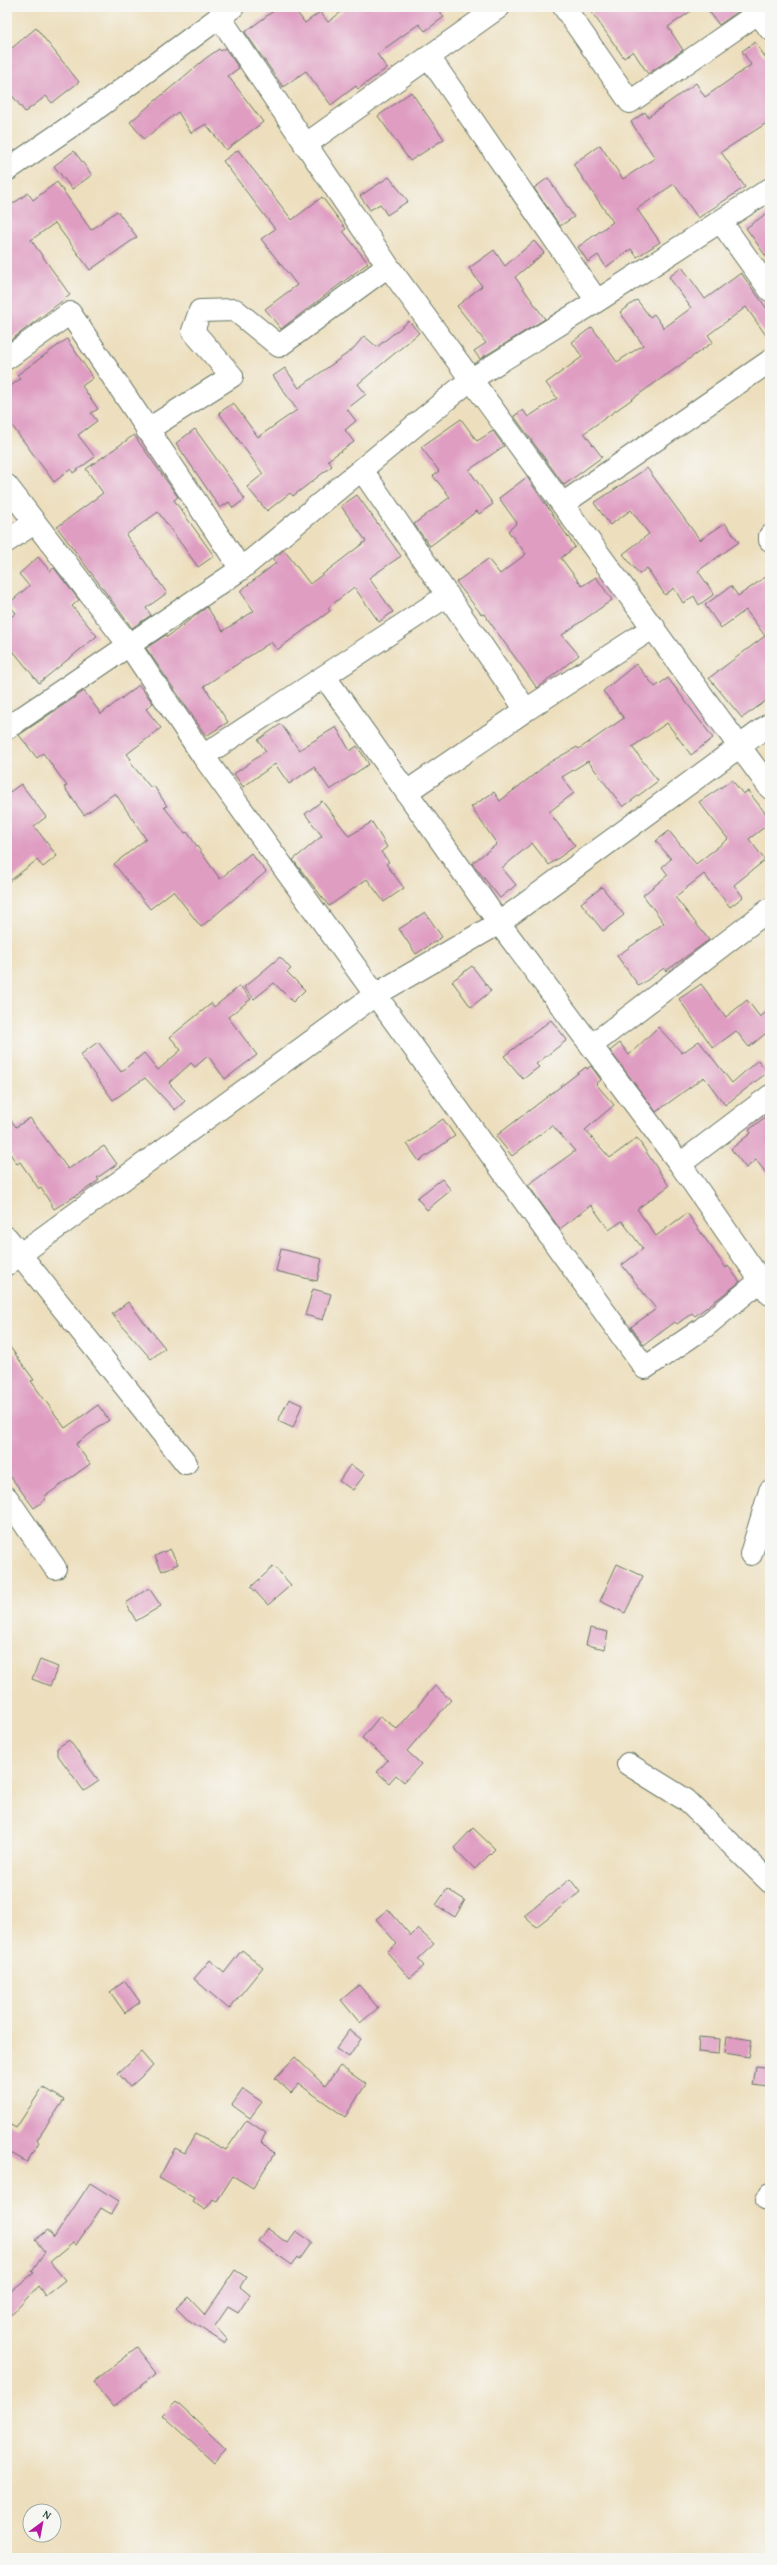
<svg xmlns="http://www.w3.org/2000/svg" width="777" height="2565" font-family="'Gentium Book Plus',serif">
<style>
.building{fill:#df9dc2}
.lines{fill:none;stroke-linecap:round;stroke-linejoin:round}
.minor-casing{stroke:#677664;stroke-width:24}
.minor{stroke:#fff;stroke-width:22}
</style>
<rect width="100%" height="100%" fill="#f6f6f2"/>
<filter id="ink" filterUnits="userSpaceOnUse"><feTurbulence type="fractalNoise" baseFrequency=".025" numOctaves="2"/><feDisplacementMap in="SourceGraphic" scale="8" xChannelSelector="R" yChannelSelector="G"/><feConvolveMatrix kernelMatrix="1 2 1 2 8 2 1 2 1" color-interpolation-filters="sRGB"/></filter>
<filter id="wash" filterUnits="userSpaceOnUse"><feTurbulence type="fractalNoise" baseFrequency=".012" numOctaves="4" result="noise"/><feDisplacementMap in="SourceGraphic" scale="16" xChannelSelector="R" yChannelSelector="G"/><feGaussianBlur stdDeviation="0.9" result="paint"/><feColorMatrix in="noise" values="0 0 0 0 0 0 0 0 0 0 0 0 0 0 0 0 0 1.4 0 .05"/><feComposite in="paint" operator="in"/></filter>
<g filter="url(#wash)">
<rect width="100%" height="100%" fill="#eddfbe"/>
<g id="blocks">
<path class="building" d="M 279,7 L 293,7 L 305,23 L 320,12 L 328,22 L 348,7 L 443,7 L 439,10 L 444,17 L 425,31 L 419,24 L 377,54 L 387,68 L 358,89 L 356,86 L 331,105 L 306,71 L 283,87 L 245,32 Z
M 588,7 L 697,7 L 668,27 L 683,50 L 648,74 L 633,51 L 624,58 Z
M 706,7 L 742,7 L 742,9 L 719,25 Z
M 36,28 L 79,82 L 52,103 L 46,96 L 25,112 L 7,89 L 7,52 Z
M 755,42 L 770,64 L 770,121 L 721,152 L 745,187 L 698,218 L 674,184 L 637,209 L 660,242 L 637,257 L 631,249 L 606,267 L 598,255 L 588,262 L 578,247 L 613,222 L 573,164 L 600,145 L 623,179 L 655,158 L 631,122 L 645,112 L 648,117 L 696,83 L 705,97 L 751,65 L 742,51 Z
M 225,48 L 239,68 L 228,76 L 263,122 L 226,150 L 206,124 L 191,133 L 178,112 L 144,139 L 130,122 L 206,58 L 219,49 L 221,51 Z
M 411,92 L 444,139 L 410,161 L 378,116 Z
M 238,150 L 292,220 L 322,197 L 346,229 L 343,231 L 368,263 L 281,329 L 265,309 L 297,285 L 261,239 L 275,229 L 223,161 Z
M 74,151 L 92,175 L 72,189 L 54,166 Z
M 389,177 L 408,201 L 387,215 L 380,204 L 370,210 L 360,196 Z
M 548,178 L 574,217 L 560,226 L 534,188 Z
M 57,182 L 91,230 L 117,211 L 137,237 L 90,270 L 55,223 L 31,240 L 70,295 L 7,343 L 7,208 L 28,193 L 33,200 Z
M 770,211 L 770,262 L 746,228 Z
M 534,241 L 544,253 L 515,277 L 545,319 L 480,359 L 474,351 L 486,343 L 457,306 L 482,286 L 469,268 L 494,250 L 505,266 Z
M 682,267 L 705,299 L 741,273 L 770,313 L 770,341 L 746,307 L 708,335 L 713,342 L 584,433 L 602,457 L 564,485 L 514,416 L 523,410 L 528,417 L 557,398 L 546,383 L 582,357 L 572,342 L 592,327 L 617,362 L 643,345 L 620,312 L 637,300 L 650,317 L 654,314 L 664,328 L 691,308 L 669,277 Z
M 409,321 L 419,333 L 358,384 L 366,394 L 347,409 L 356,421 L 345,430 L 354,442 L 328,460 L 332,466 L 293,496 L 290,493 L 267,511 L 247,487 L 263,474 L 219,413 L 233,403 L 258,437 L 297,410 L 273,376 L 285,368 L 299,388 L 352,350 L 364,336 L 377,347 Z
M 67,339 L 93,378 L 82,386 L 98,409 L 91,413 L 97,421 L 78,435 L 95,457 L 73,473 L 71,469 L 54,482 L 7,419 L 7,389 L 20,379 L 17,375 Z
M 461,419 L 477,441 L 493,431 L 504,446 L 469,470 L 493,504 L 479,514 L 477,511 L 430,546 L 414,524 L 450,497 L 433,476 L 439,471 L 421,447 Z
M 195,429 L 245,499 L 233,508 L 229,502 L 220,508 L 176,443 Z
M 134,435 L 178,497 L 174,500 L 214,556 L 198,567 L 158,512 L 126,535 L 167,593 L 146,608 L 151,615 L 132,628 L 57,527 L 103,493 L 86,469 Z
M 647,468 L 700,540 L 725,523 L 739,542 L 698,571 L 714,594 L 699,605 L 694,596 L 683,603 L 674,588 L 665,595 L 647,568 L 639,574 L 623,554 L 649,534 L 631,510 L 610,525 L 594,503 Z
M 527,477 L 575,547 L 561,558 L 582,586 L 596,577 L 612,600 L 562,635 L 579,655 L 537,688 L 484,614 L 482,615 L 456,582 L 488,559 L 500,574 L 526,554 L 508,531 L 517,523 L 499,498 Z
M 357,495 L 401,556 L 369,578 L 393,612 L 379,622 L 354,587 L 328,608 L 330,611 L 277,650 L 271,642 L 204,686 L 228,722 L 206,736 L 146,648 L 166,635 L 167,637 L 207,607 L 223,631 L 254,611 L 240,591 L 276,563 L 273,559 L 284,550 L 310,584 L 366,541 L 341,506 Z
M 38,557 L 50,571 L 54,568 L 79,600 L 72,606 L 97,636 L 39,683 L 14,652 L 7,658 L 7,620 L 16,613 L 8,604 L 29,586 L 19,574 Z
M 770,574 L 770,698 L 742,718 L 709,678 L 765,636 L 746,610 L 721,628 L 705,605 L 731,586 L 738,596 Z
M 636,664 L 655,687 L 668,678 L 713,738 L 691,755 L 667,723 L 632,747 L 658,781 L 623,807 L 588,761 L 562,777 L 574,793 L 549,812 L 575,846 L 549,865 L 532,843 L 502,868 L 516,885 L 500,898 L 472,863 L 497,844 L 471,807 L 494,792 L 500,801 L 550,762 L 577,747 L 579,749 L 624,718 L 603,691 Z
M 139,685 L 153,703 L 146,709 L 161,728 L 127,754 L 131,759 L 129,761 L 151,788 L 154,786 L 167,806 L 164,807 L 185,833 L 187,832 L 220,879 L 251,853 L 266,872 L 201,927 L 173,891 L 150,909 L 114,864 L 146,839 L 115,793 L 84,815 L 64,787 L 67,786 L 43,753 L 37,758 L 19,735 L 84,691 L 101,714 Z
M 281,724 L 299,750 L 336,727 L 350,751 L 357,746 L 369,764 L 330,790 L 314,767 L 289,784 L 275,764 L 243,787 L 234,774 L 266,751 L 258,740 Z
M 732,780 L 743,794 L 748,791 L 770,819 L 770,823 L 749,839 L 765,860 L 734,885 L 743,897 L 730,907 L 704,874 L 675,897 L 709,940 L 666,971 L 664,968 L 639,986 L 617,956 L 664,923 L 643,895 L 668,875 L 662,867 L 671,859 L 656,841 L 669,831 L 696,864 L 728,839 L 699,802 Z
M 21,784 L 46,817 L 34,826 L 57,856 L 43,867 L 37,860 L 7,883 L 7,794 Z
M 322,801 L 349,836 L 372,822 L 387,847 L 381,852 L 389,862 L 386,864 L 404,888 L 384,902 L 367,879 L 329,906 L 293,860 L 322,836 L 305,814 Z
M 602,887 L 624,915 L 603,931 L 581,903 Z
M 425,912 L 442,937 L 416,954 L 399,929 Z
M 280,957 L 291,969 L 287,972 L 305,990 L 293,1002 L 274,983 L 254,999 L 244,987 Z
M 472,966 L 491,991 L 471,1007 L 452,981 Z
M 701,984 L 726,1017 L 747,1000 L 760,1017 L 770,1009 L 770,1030 L 749,1047 L 736,1031 L 713,1048 L 679,999 Z
M 240,986 L 251,999 L 228,1017 L 257,1055 L 225,1079 L 208,1056 L 195,1067 L 191,1063 L 169,1083 L 185,1101 L 175,1110 L 145,1078 L 113,1100 L 80,1055 L 98,1042 L 121,1072 L 144,1053 L 158,1070 L 181,1050 L 170,1037 L 212,1003 L 214,1007 Z
M 551,1020 L 567,1040 L 536,1064 L 539,1067 L 523,1079 L 504,1056 Z
M 658,1027 L 682,1053 L 699,1041 L 732,1083 L 758,1060 L 768,1072 L 725,1105 L 704,1077 L 656,1112 L 610,1051 L 620,1043 L 629,1055 Z
M 591,1066 L 601,1080 L 596,1084 L 614,1105 L 585,1130 L 610,1158 L 637,1138 L 669,1186 L 637,1209 L 656,1236 L 687,1213 L 726,1268 L 728,1266 L 740,1282 L 695,1316 L 692,1313 L 677,1324 L 675,1322 L 644,1345 L 631,1327 L 656,1309 L 622,1265 L 643,1249 L 622,1221 L 609,1230 L 591,1205 L 560,1229 L 528,1185 L 575,1151 L 552,1125 L 512,1156 L 496,1136 L 586,1067 L 587,1069 Z
M 770,1113 L 770,1178 L 756,1160 L 746,1168 L 731,1149 L 751,1133 L 749,1130 Z
M 7,1115 L 16,1127 L 30,1118 L 68,1169 L 104,1146 L 117,1164 L 97,1178 L 99,1180 L 85,1190 L 54,1209 L 41,1188 L 39,1189 L 20,1162 L 17,1164 L 7,1149 Z
M 443,1119 L 455,1136 L 419,1161 L 407,1144 Z
M 442,1179 L 451,1190 L 427,1210 L 417,1198 Z
M 281,1249 L 322,1259 L 317,1281 L 276,1271 Z
M 313,1289 L 331,1294 L 323,1320 L 305,1315 Z
M 128,1302 L 165,1348 L 151,1359 L 112,1314 Z
M 7,1343 L 34,1380 L 31,1381 L 65,1428 L 98,1405 L 109,1420 L 76,1444 L 90,1464 L 44,1497 L 46,1499 L 34,1508 L 7,1472 Z
M 289,1399 L 302,1405 L 293,1428 L 278,1421 Z
M 350,1465 L 365,1474 L 353,1490 L 339,1481 Z
M 170,1549 L 178,1564 L 162,1571 L 155,1556 Z
M 617,1564 L 643,1576 L 625,1613 L 600,1601 Z
M 274,1566 L 291,1585 L 268,1605 L 251,1587 Z
M 149,1588 L 161,1606 L 136,1621 L 126,1603 Z
M 590,1628 L 608,1632 L 605,1649 L 586,1645 Z
M 40,1660 L 58,1667 L 50,1686 L 32,1679 Z
M 435,1686 L 451,1700 L 407,1751 L 421,1764 L 404,1782 L 396,1775 L 389,1783 L 377,1772 L 388,1760 L 362,1738 L 380,1716 L 397,1729 Z
M 69,1740 L 99,1781 L 84,1791 L 57,1754 L 57,1748 Z
M 473,1828 L 495,1849 L 475,1869 L 454,1848 Z
M 570,1879 L 580,1892 L 536,1927 L 524,1916 Z
M 447,1889 L 465,1900 L 455,1917 L 436,1905 Z
M 388,1909 L 411,1936 L 418,1929 L 434,1944 L 418,1959 L 424,1966 L 410,1978 L 387,1952 L 397,1944 L 376,1919 Z
M 242,1950 L 263,1967 L 229,2009 L 194,1979 L 210,1960 L 224,1973 Z
M 125,1981 L 140,2002 L 125,2013 L 110,1992 Z
M 359,1985 L 378,2008 L 360,2023 L 341,2000 Z
M 349,2030 L 361,2039 L 349,2057 L 336,2049 Z
M 727,2036 L 752,2040 L 749,2057 L 725,2053 Z
M 699,2037 L 720,2039 L 719,2054 L 698,2052 Z
M 141,2052 L 153,2066 L 130,2087 L 118,2073 Z
M 295,2057 L 325,2086 L 340,2066 L 366,2084 L 345,2117 L 299,2084 L 291,2093 L 275,2078 Z
M 755,2066 L 770,2068 L 770,2087 L 752,2085 Z
M 43,2087 L 64,2100 L 37,2140 L 39,2142 L 27,2162 L 7,2151 L 7,2123 L 16,2128 Z
M 243,2089 L 262,2102 L 250,2118 L 232,2105 Z
M 247,2120 L 266,2133 L 261,2141 L 274,2154 L 253,2188 L 233,2176 L 217,2201 L 213,2199 L 205,2210 L 192,2201 L 194,2198 L 159,2178 L 175,2148 L 185,2153 L 195,2134 L 226,2150 Z
M 90,2183 L 119,2201 L 111,2214 L 101,2208 L 76,2245 L 73,2243 L 50,2262 L 65,2280 L 45,2296 L 38,2286 L 7,2320 L 7,2294 L 34,2273 L 32,2272 L 45,2252 L 35,2240 L 48,2230 L 54,2238 Z
M 267,2228 L 287,2243 L 296,2231 L 312,2242 L 300,2259 L 298,2257 L 292,2265 L 258,2241 Z
M 235,2270 L 246,2277 L 240,2287 L 250,2295 L 238,2313 L 228,2307 L 215,2326 L 227,2339 L 224,2343 L 187,2319 L 176,2308 L 188,2297 L 205,2315 Z
M 137,2348 L 157,2373 L 113,2407 L 93,2382 Z
M 176,2402 L 226,2449 L 214,2462 L 163,2415 Z"/>
</g>
</g>
<g filter="url(#ink)">
<use href="#blocks" fill-opacity="0" stroke="#677664" stroke-width="1"/>
<g class="lines">
<defs>
<path id="minor" d="M 564,7 L 630,102 L 758,13
M 754,7 L 770,29
M 219,16 L 388,266 L 770,788
M 429,57 L 597,301
M 305,145 L 499,7
M 7,170 L 100,106 L 233,7
M 721,222 L 770,290
M 7,358 L 70,313 L 241,569
M 147,430 L 232,376 L 193,331 L 200,311 L 235,310 L 279,346 L 388,266
M 362,470 L 526,710
M 7,486 L 129,645 L 203,756 L 645,1368 L 702,1329 L 760,1281
M 564,503 L 770,361
M 770,536 L 770,540
M 7,541 L 34,523
M 325,677 L 499,923 L 680,1164 L 770,1294
M 7,728 L 241,569 L 470,380 L 597,301 L 770,189
M 203,756 L 448,595
M 408,791 L 526,710 L 654,627
M 592,1045 L 770,909
M 680,1164 L 770,1096
M 7,1238 L 186,1463
M 7,1264 L 375,995 L 499,923 L 770,724
M 7,1498 L 55,1568
M 751,1554 L 770,1491
M 628,1764 L 686,1800 L 770,1882
M 767,2200 L 770,2194"/>
</defs>
<use href="#minor" class="minor-casing"/>
<use href="#minor" class="minor"/>
</g>
</g>
<rect width="777" height="2565" fill="none" stroke="#f6f6f2" stroke-width="24"/>
<g transform="translate(42 2523) rotate(32)"><circle r="19" fill="#f6f6f2" stroke="#a0aca6"/>
<path d="M0-3L7 15L0 10L-7 15Z" fill="#b5179e"/>
<text y="-6" font-size="11" font-weight="bold" text-anchor="middle" fill="#1f3d34">N</text>
</g>
</svg>
